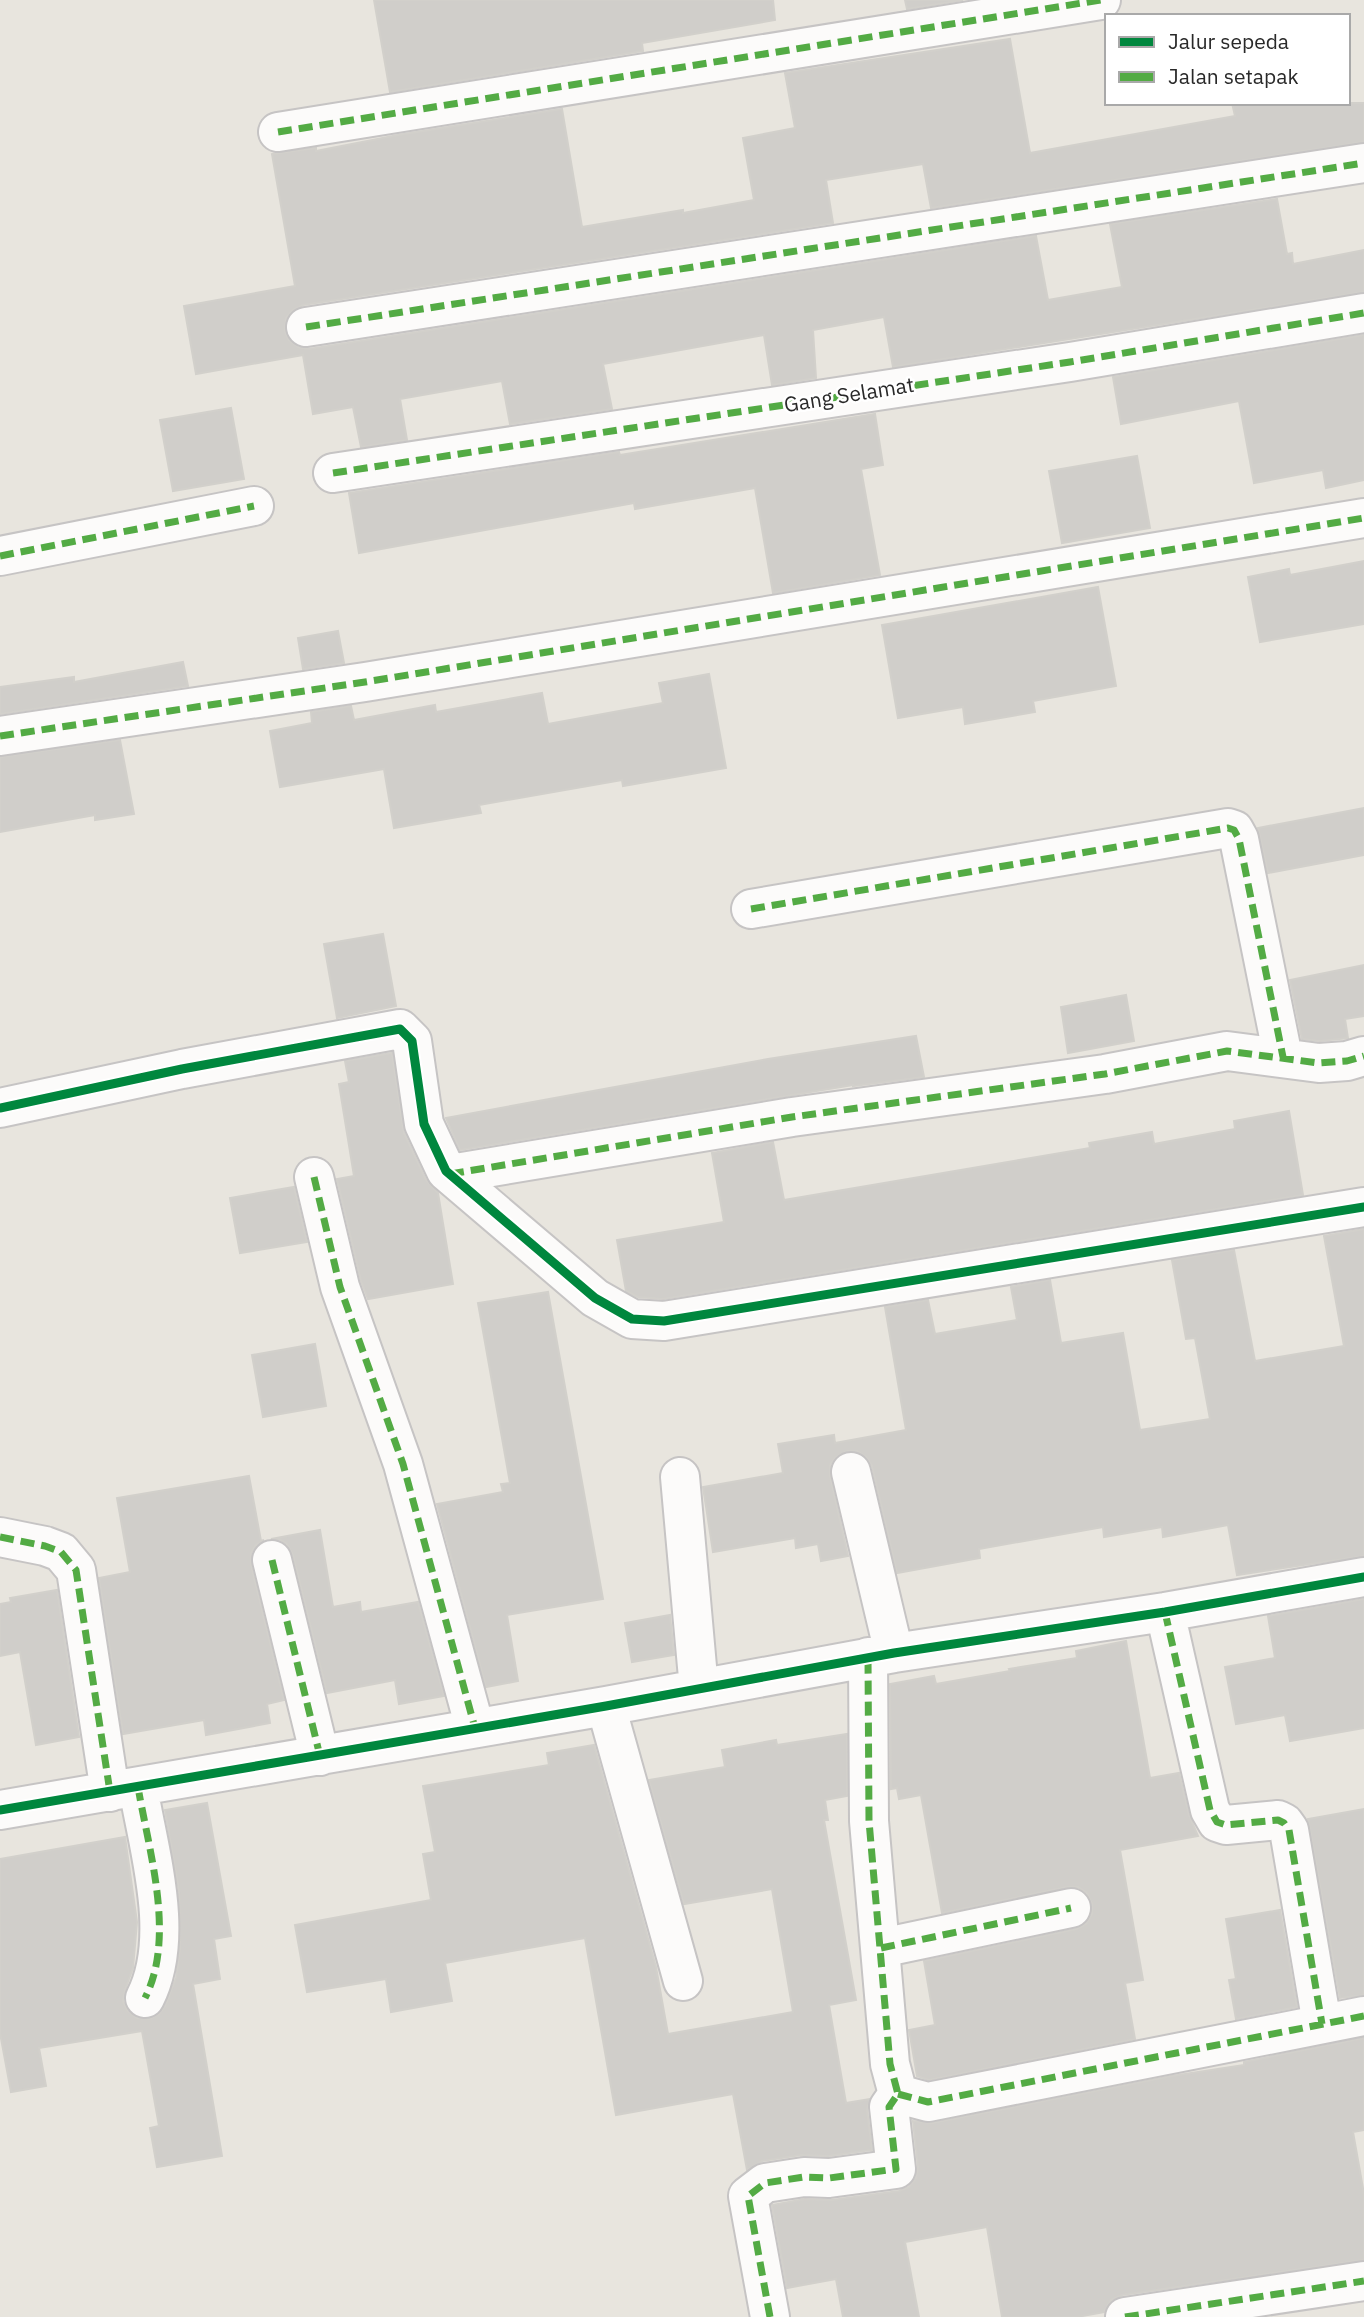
<svg xmlns="http://www.w3.org/2000/svg" width="1364" height="2317" font-family="'IBM Plex Sans',sans-serif">
<style>
.building{fill:#d0ceca;stroke:#d2d0cb;stroke-width:2}
.lines{fill:none;stroke-linecap:round;stroke-linejoin:round}
.minor-casing{stroke:#c6c4c4;stroke-width:42}
.minor{stroke:#fcfbfa;stroke-width:38}
.quiet{stroke:#53ab44;stroke-width:7;stroke-dasharray:14 7;stroke-linecap:butt}
.cycleway-casing{stroke:#fff;stroke-width:13}
.cycleway{stroke:#00873e;stroke-width:9}
.labels{text-anchor:middle;stroke-width:5;stroke-linejoin:round;paint-order:stroke}
.street-label{font-size:21px;fill:#292929;stroke:#fff}
</style>
<rect width="100%" height="100%" fill="#e8e5de"/>
<path class="building" d="M 374,0 L 773,0 L 775,20 L 642,43 L 643,51 L 390,92 Z
M 905,0 L 963,0 L 907,9 Z
M 1010,39 L 1030,153 L 1235,116 L 1232,103 L 1364,103 L 1364,142 L 931,208 L 923,164 L 826,180 L 833,223 L 303,305 L 293,310 L 286,318 L 285,331 L 289,340 L 298,347 L 309,349 L 1036,236 L 1048,300 L 1122,287 L 1110,224 L 1277,199 L 1287,254 L 1292,253 L 1293,264 L 1364,250 L 1364,292 L 893,367 L 884,317 L 813,330 L 816,378 L 772,385 L 764,335 L 603,364 L 612,409 L 510,424 L 502,381 L 400,399 L 407,440 L 361,447 L 353,407 L 313,414 L 303,355 L 196,374 L 184,306 L 295,286 L 272,154 L 316,148 L 316,151 L 398,135 L 562,109 L 582,227 L 683,210 L 683,213 L 754,200 L 743,138 L 795,128 L 785,73 Z
M 1364,335 L 1364,480 L 1326,488 L 1323,470 L 1254,483 L 1239,401 L 1121,424 L 1113,377 Z
M 231,408 L 244,479 L 173,491 L 160,420 Z
M 875,414 L 883,465 L 861,469 L 880,575 L 773,593 L 755,488 L 635,509 L 634,503 L 359,553 L 349,493 L 619,452 L 620,455 Z
M 1137,456 L 1150,528 L 1062,543 L 1049,471 Z
M 1364,561 L 1364,624 L 1260,642 L 1248,577 L 1289,569 L 1290,575 Z
M 1098,587 L 1116,686 L 1033,701 L 1035,712 L 965,724 L 963,707 L 898,718 L 882,625 Z
M 338,631 L 344,663 L 303,669 L 298,638 Z
M 183,662 L 188,686 L 0,714 L 0,687 L 74,677 L 74,682 Z
M 709,674 L 726,768 L 623,786 L 622,780 L 479,805 L 481,813 L 394,828 L 384,769 L 280,787 L 270,731 L 312,723 L 311,712 L 351,706 L 354,720 L 435,705 L 436,712 L 542,693 L 548,724 L 663,703 L 659,683 Z
M 120,740 L 134,814 L 95,820 L 95,815 L 0,832 L 0,757 Z
M 1364,808 L 1364,855 L 1268,873 L 1258,828 Z
M 383,934 L 396,1006 L 337,1018 L 324,944 Z
M 1364,965 L 1364,1016 L 1345,1019 L 1348,1038 L 1320,1041 L 1302,1039 L 1290,980 Z
M 1126,995 L 1134,1041 L 1068,1053 L 1061,1007 Z
M 916,1036 L 924,1077 L 853,1086 L 853,1085 L 460,1150 L 446,1118 L 768,1059 Z
M 392,1053 L 404,1133 L 426,1180 L 438,1193 L 453,1284 L 368,1299 L 361,1281 L 337,1179 L 354,1176 L 339,1084 L 349,1082 L 345,1061 Z
M 1289,1111 L 1303,1195 L 663,1299 L 638,1297 L 626,1291 L 617,1240 L 724,1222 L 712,1153 L 773,1142 L 784,1200 L 1090,1148 L 1089,1143 L 1152,1132 L 1154,1144 L 1235,1129 L 1234,1121 Z
M 294,1187 L 307,1242 L 240,1253 L 230,1198 Z
M 1364,1229 L 1364,1556 L 1237,1575 L 1228,1525 L 1163,1537 L 1162,1527 L 1104,1537 L 1103,1527 L 979,1549 L 980,1558 L 897,1573 L 872,1466 L 866,1457 L 857,1451 L 847,1451 L 836,1457 L 830,1465 L 830,1476 L 848,1556 L 821,1561 L 818,1544 L 796,1548 L 795,1538 L 713,1552 L 703,1487 L 783,1473 L 778,1444 L 834,1435 L 835,1443 L 906,1430 L 885,1307 L 928,1300 L 935,1334 L 1017,1320 L 1011,1287 L 1050,1280 L 1061,1343 L 1123,1333 L 1140,1430 L 1210,1419 L 1195,1338 L 1186,1339 L 1172,1260 L 1234,1250 L 1255,1361 L 1344,1346 L 1324,1236 Z
M 548,1292 L 603,1599 L 507,1615 L 518,1681 L 486,1687 L 437,1504 L 503,1492 L 501,1484 L 510,1483 L 478,1303 Z
M 315,1344 L 326,1406 L 263,1417 L 252,1355 Z
M 249,1476 L 261,1541 L 264,1540 L 256,1545 L 251,1553 L 251,1565 L 284,1700 L 267,1704 L 270,1723 L 206,1735 L 204,1720 L 123,1734 L 99,1578 L 130,1572 L 117,1498 Z
M 320,1530 L 333,1607 L 360,1602 L 361,1612 L 418,1602 L 444,1696 L 399,1704 L 395,1680 L 327,1693 L 293,1555 L 287,1544 L 279,1539 L 271,1539 Z
M 57,1590 L 79,1737 L 36,1745 L 20,1652 L 0,1656 L 0,1604 L 11,1602 L 10,1598 Z
M 1364,1599 L 1364,1728 L 1290,1741 L 1285,1715 L 1236,1724 L 1225,1667 L 1275,1658 L 1268,1616 Z
M 670,1615 L 674,1655 L 632,1662 L 625,1623 Z
M 1126,1641 L 1150,1778 L 1179,1773 L 1189,1815 L 1198,1836 L 1120,1850 L 1143,1980 L 1125,1983 L 1135,2039 L 929,2080 L 917,2076 L 909,2030 L 935,2025 L 924,1961 L 1076,1929 L 1086,1924 L 1092,1914 L 1092,1904 L 1087,1893 L 1078,1887 L 1067,1887 L 942,1913 L 921,1795 L 899,1799 L 897,1788 L 891,1789 L 890,1684 L 934,1676 L 936,1684 L 1010,1671 L 1009,1669 L 1077,1658 L 1076,1651 Z
M 847,1734 L 847,1796 L 825,1800 L 828,1820 L 824,1820 L 856,2000 L 829,2005 L 846,2103 L 870,2099 L 867,2109 L 872,2150 L 828,2156 L 801,2155 L 762,2161 L 747,2170 L 733,2094 L 616,2115 L 585,1938 L 445,1963 L 452,2001 L 391,2012 L 386,1979 L 307,1992 L 295,1925 L 431,1900 L 423,1854 L 435,1852 L 423,1786 L 549,1765 L 547,1753 L 594,1745 L 656,1967 L 668,2034 L 793,2012 L 772,1889 L 684,1904 L 649,1780 L 725,1767 L 722,1750 L 776,1740 L 777,1745 Z
M 207,1803 L 231,1936 L 214,1939 L 220,1979 L 193,1984 L 222,2156 L 157,2167 L 150,2128 L 159,2126 L 142,2031 L 39,2048 L 46,2086 L 11,2092 L 0,2033 L 0,1859 L 125,1837 L 137,1922 L 133,1968 L 125,1990 L 123,2001 L 128,2011 L 137,2018 L 149,2019 L 159,2014 L 165,2006 L 176,1978 L 180,1949 L 179,1891 L 165,1810 Z
M 1364,1809 L 1364,1995 L 1340,1998 L 1308,1819 Z
M 1280,1910 L 1297,2007 L 1236,2019 L 1229,1980 L 1236,1979 L 1226,1919 Z
M 1364,2038 L 1364,2130 L 1353,2132 L 1364,2194 L 1364,2260 L 1122,2295 L 1111,2300 L 1104,2312 L 1077,2317 L 1002,2317 L 987,2227 L 905,2242 L 919,2317 L 843,2317 L 836,2279 L 787,2288 L 772,2205 L 805,2199 L 832,2200 L 899,2191 L 909,2187 L 916,2178 L 918,2167 L 913,2121 L 932,2123 L 1172,2076 L 1244,2065 L 1244,2062 Z"/>
<g class="lines">
<defs>
<path id="minor" d="M 278,132 L 1101,0
M 306,327 L 1364,163
M 333,473 L 1070,362 L 1364,313
M 0,556 L 254,506
M 0,736 L 365,682 L 1364,518
M 751,909 L 1228,828 L 1234,830 L 1239,839 L 1283,1057
M 0,1108 L 182,1069 L 400,1029 L 412,1041 L 424,1124 L 446,1171 L 595,1298 L 632,1319 L 664,1321 L 1364,1207
M 450,1174 L 792,1117 L 1105,1074 L 1227,1051 L 1319,1063 L 1347,1061 L 1364,1056
M 314,1177 L 340,1287 L 403,1464 L 475,1728
M 851,1472 L 894,1653
M 680,1477 L 699,1689
M 0,1537 L 45,1546 L 61,1552 L 76,1570 L 110,1792
M 272,1560 L 320,1756
M 1165,1612 L 1210,1810 L 1217,1822 L 1226,1825 L 1278,1820 L 1284,1823 L 1289,1830 L 1322,2024
M 606,1706 L 683,1981
M 138,1787 C 149,1852 176,1937 145,1998
M 0,1810 L 606,1706 L 894,1653 L 1165,1612 L 1364,1577
M 881,1948 L 1071,1908
M 898,2094 L 928,2102 L 1364,2016
M 770,2317 L 748,2196 L 765,2183 L 804,2177 L 829,2178 L 896,2169 L 889,2107 L 898,2094 L 890,2064 L 869,1821 L 868,1657
M 1125,2317 L 1364,2281"/>
</defs>
<use href="#minor" class="minor-casing"/>
<use href="#minor" class="minor"/>
<path class="quiet" d="M 278,132 L 1101,0
M 306,327 L 1364,163
M 333,473 L 1070,362 L 1364,313
M 0,556 L 254,506
M 0,736 L 365,682 L 1364,518
M 751,909 L 1228,828 L 1234,830 L 1239,839 L 1283,1057
M 450,1174 L 792,1117 L 1105,1074 L 1227,1051 L 1319,1063 L 1347,1061 L 1364,1056
M 314,1177 L 340,1287 L 403,1464 L 475,1728
M 0,1537 L 45,1546 L 61,1552 L 76,1570 L 110,1792
M 272,1560 L 320,1756
M 1165,1612 L 1210,1810 L 1217,1822 L 1226,1825 L 1278,1820 L 1284,1823 L 1289,1830 L 1322,2024
M 138,1787 C 149,1852 176,1937 145,1998
M 881,1948 L 1071,1908
M 898,2094 L 928,2102 L 1364,2016
M 770,2317 L 748,2196 L 765,2183 L 804,2177 L 829,2178 L 896,2169 L 889,2107 L 898,2094 L 890,2064 L 869,1821 L 868,1657
M 1125,2317 L 1364,2281"/>
<defs>
<path id="cycleway" d="M 0,1108 L 182,1069 L 400,1029 L 412,1041 L 424,1124 L 446,1171 L 595,1298 L 632,1319 L 664,1321 L 1364,1207
M 0,1810 L 606,1706 L 894,1653 L 1165,1612 L 1364,1577"/>
</defs>
<use href="#cycleway" class="cycleway-casing"/>
<use href="#cycleway" class="cycleway"/>
</g>
<g class="labels">
<g class="street-label">
<text transform="translate(849 395) rotate(-9)" y="7">Gang Selamat</text>
</g>
</g>
<rect x="1105" y="14" width="245" height="91" fill="#ffffff" stroke="#a9a9a9" stroke-width="2"/>
<rect x="1119" y="37" width="35" height="10" fill="#00873e" stroke="#a9a9a9" stroke-width="2"/>
<text x="1168" y="49" font-size="21" fill="#292929">Jalur sepeda</text>
<rect x="1119" y="72" width="35" height="10" fill="#53ab44" stroke="#a9a9a9" stroke-width="2"/>
<text x="1168" y="84" font-size="21" fill="#292929">Jalan setapak</text>
</svg>
